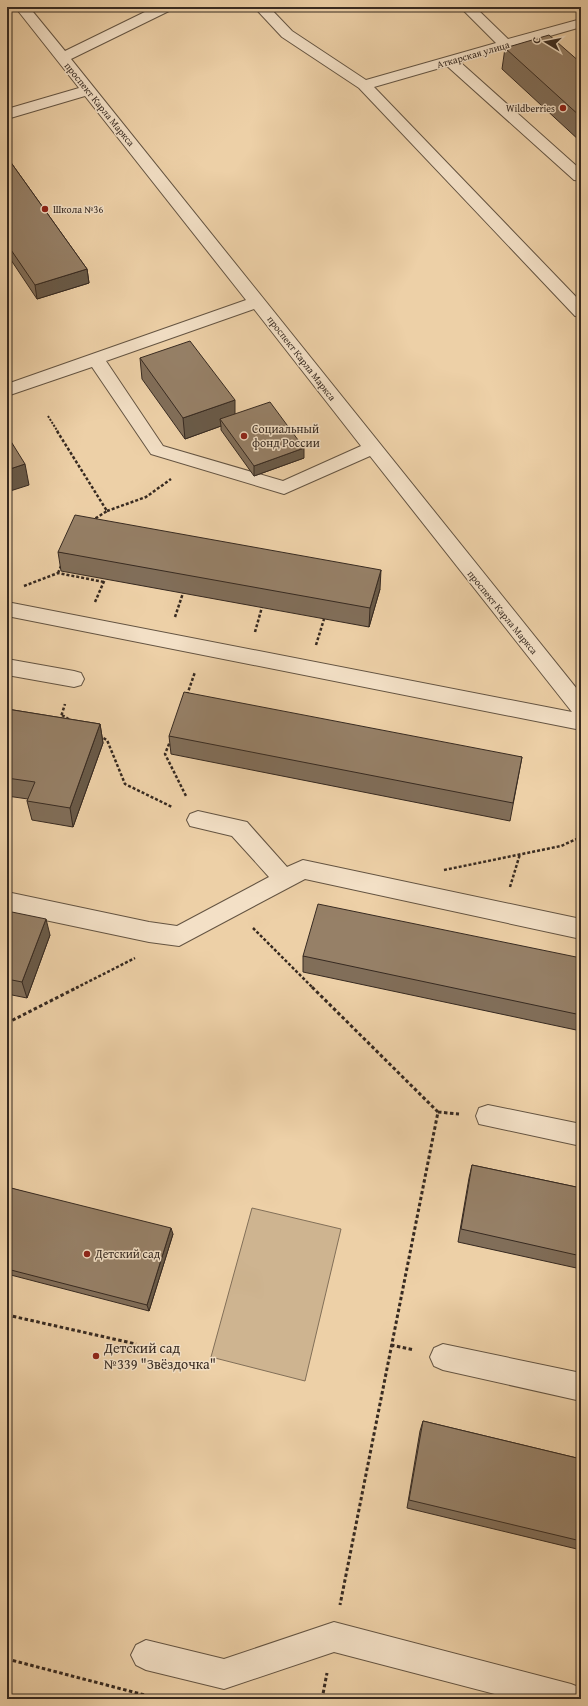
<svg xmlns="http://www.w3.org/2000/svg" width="588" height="1706" font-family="'Gentium Book Plus',serif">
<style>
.green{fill:#ceb490;stroke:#826f58}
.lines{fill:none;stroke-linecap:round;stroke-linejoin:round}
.minor-casing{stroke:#645442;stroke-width:2}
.path-far2{stroke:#372a21;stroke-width:2;stroke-dasharray:2 1.5;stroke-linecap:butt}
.path-far1{stroke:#372a21;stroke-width:2.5;stroke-dasharray:3 2;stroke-linecap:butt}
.path{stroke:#372a21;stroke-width:3;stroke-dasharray:3.5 2.5;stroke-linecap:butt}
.minor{fill:#f3e0c6;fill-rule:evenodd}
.wall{fill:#816e59;stroke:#372a21}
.shaded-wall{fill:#695a48;stroke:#372a21}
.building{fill:#968067;stroke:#372a21}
.poi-dot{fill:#8f2418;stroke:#f3e0c6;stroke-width:1.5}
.labels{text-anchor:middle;stroke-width:3;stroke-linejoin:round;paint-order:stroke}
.far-street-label{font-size:10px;fill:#372a21;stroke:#f3e0c6}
.far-poi-label{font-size:10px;fill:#372a21;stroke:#f3e0c6;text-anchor:end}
.poi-label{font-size:12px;fill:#372a21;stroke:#f3e0c6;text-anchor:start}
.near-poi-label{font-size:14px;fill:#372a21;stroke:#f3e0c6;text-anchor:start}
</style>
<rect width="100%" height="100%" fill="#edd0a7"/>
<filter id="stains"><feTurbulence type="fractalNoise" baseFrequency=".005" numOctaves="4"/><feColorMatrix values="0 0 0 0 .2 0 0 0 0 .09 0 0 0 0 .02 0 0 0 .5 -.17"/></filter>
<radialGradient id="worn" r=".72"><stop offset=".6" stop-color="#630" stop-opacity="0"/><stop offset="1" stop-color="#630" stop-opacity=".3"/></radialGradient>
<path class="green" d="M 252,1208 L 341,1229 L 305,1381 L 211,1357 Z"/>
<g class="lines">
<defs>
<path id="minor" d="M 15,7 L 29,7 L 65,51 L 155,7 L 173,7 L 171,10 L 71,59 L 581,694 L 581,730 L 7,616 L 7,602 L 572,712 L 370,456 L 284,494 L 151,454 L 92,367 L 7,396 L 7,384 L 246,300 L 85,96 L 7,119 L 7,109 L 79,88 ZM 254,309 L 361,446 L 283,481 L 163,446 L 106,361 Z
M 254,7 L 269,7 L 292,31 L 366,80 L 496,43 L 460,7 L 475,7 L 508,39 L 581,19 L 581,27 L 460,62 L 581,170 L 581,181 L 574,180 L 447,66 L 374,87 L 581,302 L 581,317 L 575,316 L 359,88 L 282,37 Z
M 7,659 L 74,671 L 81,673 L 84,679 L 81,685 L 74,687 L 7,675 Z
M 198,811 L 247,822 L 287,867 L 303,860 L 581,919 L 581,939 L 305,879 L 179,946 L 149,942 L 7,912 L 7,892 L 149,922 L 177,926 L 269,877 L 232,836 L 190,826 L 187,820 L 190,814 Z
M 488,1105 L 581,1124 L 581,1146 L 479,1124 L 476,1116 L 479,1108 Z
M 443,1344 L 581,1373 L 581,1401 L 443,1370 L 434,1366 L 430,1357 L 434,1348 Z
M 334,1622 L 571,1684 L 581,1688 L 581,1699 L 514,1699 L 334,1652 L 224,1689 L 146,1670 L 136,1665 L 131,1655 L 136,1645 L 146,1640 L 224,1659 Z"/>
</defs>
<use href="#minor" class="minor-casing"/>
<path class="path-far2" d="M 48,416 L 58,432"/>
<path class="path-far1" d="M 57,431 L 107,511 L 93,520
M 107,511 L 146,497 L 171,479
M 58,573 L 61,566
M 24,586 L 58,573 L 104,582
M 95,602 L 105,579
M 175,617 L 183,593
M 255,632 L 262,607
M 316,645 L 324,619
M 187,695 L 195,672
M 62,715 L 70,720
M 60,720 L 65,704
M 99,736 L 107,740 L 125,784 L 172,807
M 171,739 L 165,754 L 186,796
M 444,870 L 561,846 L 581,837
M 510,887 L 520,854
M 253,928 L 313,988
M 76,988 L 135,958"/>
<path class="path" d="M 312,987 L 438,1112 L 340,1605
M 7,1023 L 78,987
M 438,1112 L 459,1114
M 7,1315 L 136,1344
M 391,1345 L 414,1350
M 7,1659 L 160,1699
M 322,1699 L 327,1673"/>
<use href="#minor" class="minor"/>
</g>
<path class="wall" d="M 505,48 L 581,63 L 581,142 L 502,69 Z
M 7,157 L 87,269 L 89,283 L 37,299 L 7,254 Z
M 140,358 L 235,414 L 304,458 L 254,476 L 221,430 L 221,426 L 185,439 L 142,379 Z
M 58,552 L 380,589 L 369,627 L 61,571 Z
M 7,709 L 100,724 L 103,743 L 73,827 L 32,820 L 27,801 L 28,799 L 7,796 Z
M 169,736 L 522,757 L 510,821 L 171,754 Z
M 7,911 L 50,935 L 27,998 L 7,994 Z
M 303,956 L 581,958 L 581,1031 L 303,972 Z
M 472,1165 L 581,1188 L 581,1269 L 458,1242 L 469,1178 Z
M 7,1187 L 173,1234 L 149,1311 L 7,1274 Z
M 423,1421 L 581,1459 L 581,1550 L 407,1508 L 420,1431 Z"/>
<path class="shaded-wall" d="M 87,269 L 89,283 L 37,299 L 35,285 Z
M 235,400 L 235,421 L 220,419 L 221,426 L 185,439 L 183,418 Z
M 304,448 L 304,458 L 254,476 L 254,466 Z
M 25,464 L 29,485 L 7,492 L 7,470 Z
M 381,570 L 380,589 L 369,627 L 370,608 Z
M 100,724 L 103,743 L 73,827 L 70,808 Z
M 46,919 L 50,935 L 27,998 L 22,982 Z
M 171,1228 L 173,1234 L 149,1311 L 147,1305 Z"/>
<path class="building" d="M 549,35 L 581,63 L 581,117 L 505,48 Z
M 7,157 L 87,269 L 35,285 L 7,244 Z
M 190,341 L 235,400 L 183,418 L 140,358 Z
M 270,402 L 304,448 L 254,466 L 220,419 Z
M 7,435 L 25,464 L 7,470 Z
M 75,515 L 381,570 L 370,608 L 58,552 Z
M 184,692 L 522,757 L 513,803 L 169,736 Z
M 7,709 L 100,724 L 70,808 L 27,801 L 35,782 L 7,778 Z
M 318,904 L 581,958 L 581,1015 L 303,956 Z
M 7,911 L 46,919 L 22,982 L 7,979 Z
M 472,1165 L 581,1188 L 581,1256 L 461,1229 Z
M 7,1187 L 171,1228 L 147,1305 L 7,1269 Z
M 423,1421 L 581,1459 L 581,1541 L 409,1500 Z"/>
<g class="poi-dot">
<circle cx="563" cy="108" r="4"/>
<circle cx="45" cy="209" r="4"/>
<circle cx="244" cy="436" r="4"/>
<circle cx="87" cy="1254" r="4"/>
<circle cx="96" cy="1356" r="4"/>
</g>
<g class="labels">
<g class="far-street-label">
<text transform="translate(473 54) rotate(-16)" y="4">Аткарская улица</text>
<text transform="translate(100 104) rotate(51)" y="4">проспект Карла Маркса</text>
<text transform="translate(302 358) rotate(52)" y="4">проспект Карла Маркса</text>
<text transform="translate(503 612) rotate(51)" y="4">проспект Карла Маркса</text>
</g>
<g class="far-poi-label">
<text x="555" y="112">Wildberries</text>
<text x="53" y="213" text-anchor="start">Школа №36</text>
</g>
<g class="poi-label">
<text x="252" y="433">Социальный<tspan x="252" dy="14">фонд России</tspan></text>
<text x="95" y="1258">Детский сад</text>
</g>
<g class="near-poi-label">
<text x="104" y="1353">Детский сад<tspan x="104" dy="16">№339 "Звёздочка"</tspan></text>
</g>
</g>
<rect width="588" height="1706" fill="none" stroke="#edd0a7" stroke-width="24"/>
<rect x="8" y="8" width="572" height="1690" fill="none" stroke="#372a21" stroke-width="2"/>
<rect x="12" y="12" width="564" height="1682" fill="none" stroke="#372a21"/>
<g transform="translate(546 42) rotate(280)" stroke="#f3e0c6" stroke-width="3" paint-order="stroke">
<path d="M0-3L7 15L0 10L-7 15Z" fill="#372a21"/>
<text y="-6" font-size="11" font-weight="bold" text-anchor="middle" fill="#372a21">С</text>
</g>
<rect width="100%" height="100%" filter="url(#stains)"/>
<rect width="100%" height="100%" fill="url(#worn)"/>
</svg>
